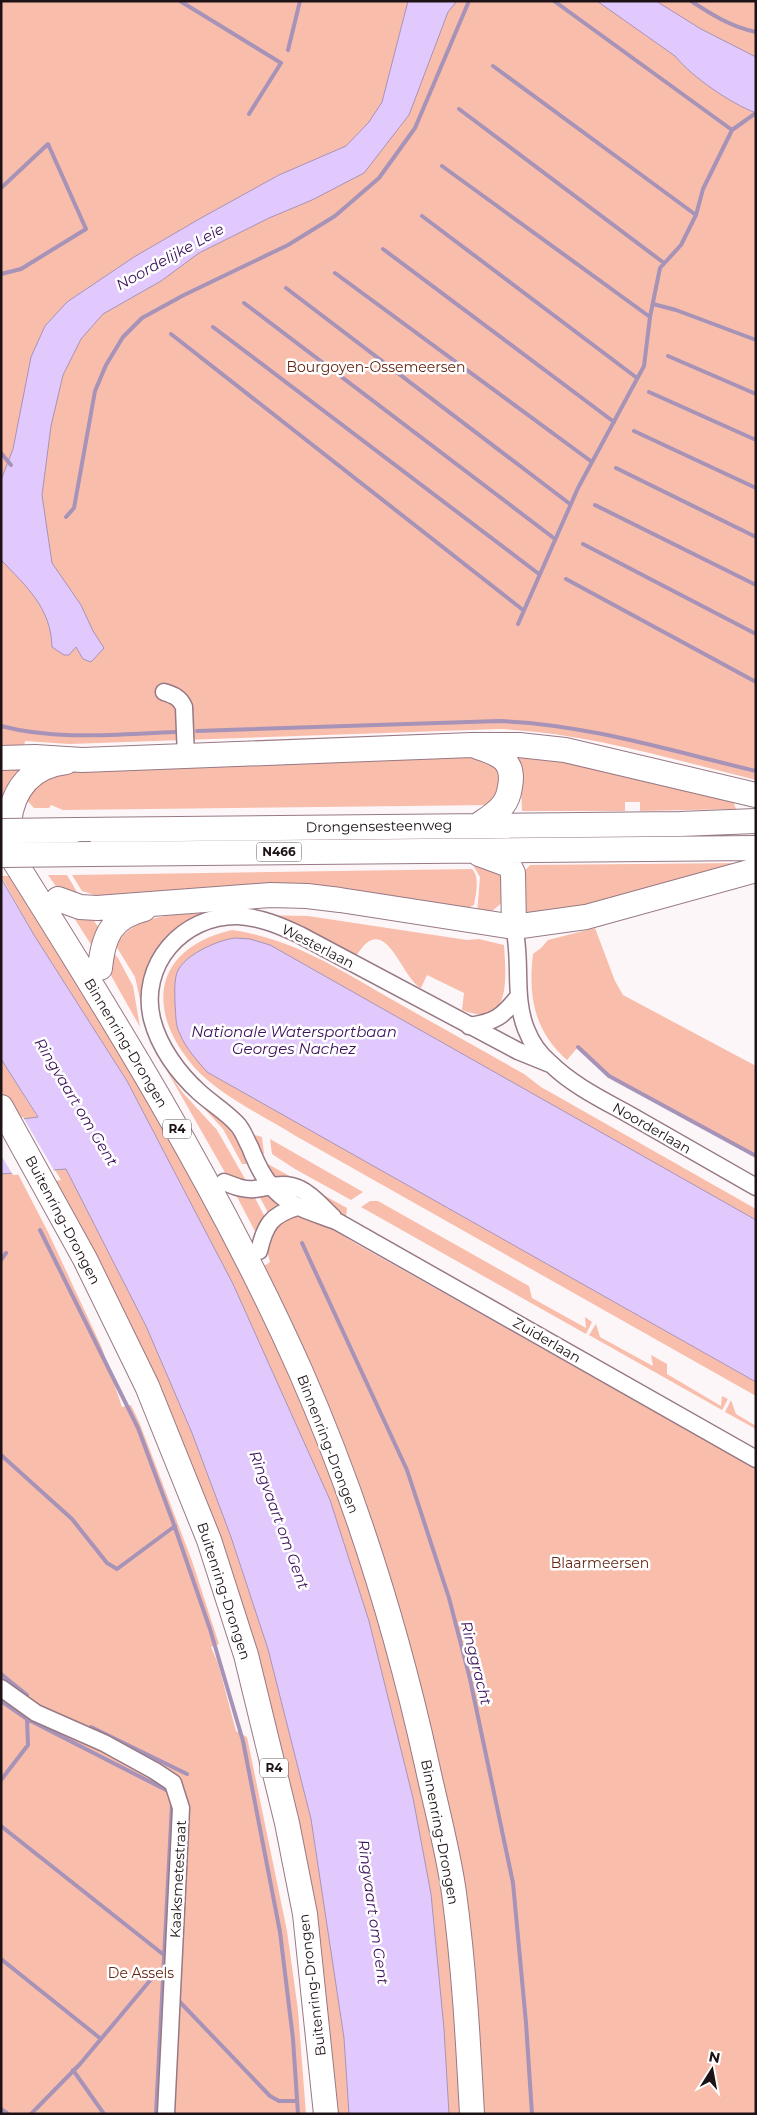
<svg xmlns="http://www.w3.org/2000/svg" width="757" height="2115" font-family="Montserrat,sans-serif">
<style>
.green{fill:#f9beab}
.water{fill:#e2c9fd;stroke:#a792b8}
.pier{fill:#fdf6f9}
.lines{fill:none;stroke-linecap:round;stroke-linejoin:round}
.stream{stroke:#a792b8;stroke-width:4}
.minor-casing{stroke:#977985;stroke-width:19}
.highway-casing{stroke:#977985;stroke-width:26}
.minor{stroke:#fff;stroke-width:16}
.highway{stroke:#fff;stroke-width:24}
.highway-bridge-casing{stroke:#977985;stroke-width:26;stroke-linecap:butt}
.highway-bridge{stroke:#fff;stroke-width:24}
.labels{text-anchor:middle;stroke-width:5;stroke-linejoin:round;paint-order:stroke}
.shield{fill:#fff;stroke:#61595c;stroke-width:1}
.shield-label{font-size:12px;font-weight:bold;fill:#1d1216}
.park-label{font-size:14px;fill:#652814;stroke:#fff}
.street-label{font-size:14px;fill:#1d1216;stroke:#fff}
.water-label{font-size:15px;font-style:italic;fill:#3c105b;stroke:#fff}
</style>
<rect width="100%" height="100%" fill="#fdf6f9"/>
<path class="green" d="M 1,1 L 756,1 L 756,780 C 671,759 587,733 499,729 L 69,744 L 25,741 L 23,754 L 1,754 Z
M 519,745 L 728,787 L 736,809 L 640,811 L 640,802 L 625,802 L 625,811 L 522,811 Z
M 471,752 L 492,759 L 503,776 L 493,805 L 63,810 L 51,805 L 49,808 L 34,808 L 21,794 L 57,771 Z
M 35,761 L 1,804 L 1,762 Z
M 738,863 L 600,905 L 518,916 L 519,877 L 530,865 Z
M 473,865 L 493,865 L 504,875 L 503,902 L 492,911 L 477,914 L 480,877 Z
M 472,869 C 480,877 476,894 474,905 L 468,908 L 98,896 L 82,891 L 72,875 Z
M 48,875 L 67,875 L 84,904 L 62,895 Z
M 1,876 L 17,876 L 103,1017 L 246,1277 L 270,1262 L 267,1251 L 274,1224 L 298,1213 L 325,1224 L 353,1242 L 756,1469 L 756,2114 L 449,2114 L 444,2029 L 431,1894 L 413,1798 L 369,1621 L 330,1500 L 233,1284 L 127,1081 L 34,935 Z
M 219,912 L 165,943 L 146,1027 L 135,977 L 116,946 C 135,910 185,915 219,912 Z
M 71,913 L 89,913 L 102,933 L 97,954 Z
M 261,915 L 308,916 L 467,940 L 479,939 L 504,945 C 506,977 512,1030 462,1010 L 464,993 L 427,975 L 421,988 C 400,977 385,906 355,958 Z
M 595,928 L 615,981 L 623,995 L 756,1066 L 756,1157 L 609,1076 L 578,1047 L 567,1060 C 534,1031 528,996 533,954 L 541,948 L 548,940 Z
M 232,930 C 293,939 339,969 391,999 C 435,1024 480,1049 524,1074 L 541,1087 L 756,1209 L 756,1220 L 270,945 L 176,975 L 176,1020 L 179,1032 L 207,1072 L 756,1382 L 756,1396 L 294,1135 C 261,1114 220,1096 194,1067 C 144,1009 154,948 232,930 Z
M 108,946 L 118,958 L 133,986 L 140,1027 L 109,972 Z
M 1,1059 L 38,1118 L 19,1120 L 1,1090 Z
M 166,1069 L 183,1093 L 217,1130 L 248,1184 L 227,1176 Z
M 203,1101 L 234,1127 L 251,1164 L 242,1164 L 223,1129 L 200,1104 Z
M 248,1133 L 262,1137 L 264,1153 L 262,1159 Z
M 270,1139 L 363,1192 L 351,1200 L 295,1169 L 272,1154 Z
M 266,1163 L 347,1208 L 346,1218 L 275,1179 L 262,1166 Z
M 66,1169 L 146,1326 L 192,1433 L 231,1537 L 268,1649 L 311,1819 L 344,2038 L 349,2114 L 336,2114 L 331,2039 L 314,1911 L 252,1641 L 54,1181 L 61,1180 L 55,1170 Z
M 17,1172 L 48,1232 L 102,1348 L 122,1407 L 131,1405 L 140,1424 L 192,1561 L 219,1644 L 211,1647 L 218,1663 L 236,1731 L 247,1737 L 287,1931 L 298,2010 L 306,2114 L 1,2114 L 1,1174 Z
M 269,1190 L 288,1205 L 270,1216 L 259,1196 Z
M 235,1193 L 253,1194 L 266,1219 L 258,1237 Z
M 370,1201 L 378,1201 L 529,1286 L 532,1298 L 586,1328 L 585,1317 L 592,1322 L 586,1334 L 361,1207 Z
M 596,1324 L 600,1337 L 653,1366 L 651,1355 L 667,1364 L 667,1374 L 721,1406 L 722,1396 L 728,1399 L 722,1410 L 589,1335 Z
M 731,1400 L 736,1414 L 756,1426 L 756,1429 L 725,1412 Z"/>
<path class="water" d="M 408,1 L 457,1 L 448,12 L 409,115 L 364,173 L 312,200 L 269,218 L 199,253 L 161,281 L 103,314 L 81,339 L 63,375 L 51,426 L 42,495 L 52,563 L 81,605 L 93,631 L 104,648 L 91,662 L 83,659 L 76,647 L 69,655 L 64,655 L 52,647 C 51,608 27,587 1,560 L 1,480 L 13,449 L 31,357 L 45,326 L 67,302 L 134,257 L 201,218 L 279,175 L 346,146 L 369,122 L 382,102 Z
M 597,1 L 656,1 L 701,29 L 756,57 L 756,113 C 730,103 692,77 675,56 Z
M 1,878 L 34,935 L 127,1081 L 233,1284 L 330,1500 L 369,1621 L 413,1798 L 431,1894 L 444,2029 L 449,2114 L 349,2114 L 344,2038 L 311,1819 L 268,1649 L 231,1537 L 192,1433 L 146,1326 L 66,1169 L 1,1174 L 1,1122 L 38,1117 L 1,1059 Z
M 235,938 L 250,939 L 270,945 L 756,1220 L 756,1382 L 207,1072 C 197,1060 186,1049 180,1034 C 175,1025 176,1014 175,1004 C 175,995 174,985 176,976 C 179,957 217,940 235,938 Z"/>
<path class="pier" d="M 23,1117 L 55,1172 L 13,1175 L 1,1155 L 1,1119 Z"/>
<g class="lines">
<path class="stream" d="M 180,1 L 281,63 L 249,114
M 554,1 L 732,130
M 691,1 C 711,14 731,27 756,32
M 288,50 L 300,1
M 493,66 L 696,215
M 459,109 L 664,263
M 442,166 L 650,317
M 1,188 L 48,144 L 86,229 L 21,269 L 1,274
M 422,216 L 637,378
M 383,249 L 614,422
M 335,273 L 592,462
M 286,288 L 570,504
M 244,303 L 555,539
M 653,304 L 676,310 L 756,340
M 213,327 L 539,574
M 171,334 L 523,610
M 668,356 L 756,394
M 649,392 L 756,440
M 634,431 L 756,488
M 1,453 L 11,465
M 616,468 L 756,537
M 595,505 L 756,585
M 66,517 L 74,508 L 95,391 L 106,365 L 123,337 L 142,318 L 184,295 L 288,245 L 335,216 L 379,178 L 415,128 L 469,1
M 583,544 L 756,634
M 566,579 L 756,682
M 518,624 L 578,488 L 644,366 L 650,317 L 660,268 L 681,245 L 696,215 L 703,189 L 732,130 L 756,113
M 1,726 C 58,741 118,734 176,732
M 197,731 L 499,721 C 586,724 671,751 756,771
M 578,1047 L 609,1076 L 756,1156
M 40,1230 L 138,1428 L 173,1522 L 210,1629 L 243,1741 L 280,1932 L 293,2039 L 298,2114
M 302,1243 L 407,1470 L 449,1598 L 470,1679 L 513,1883 L 526,2023 L 532,2114
M 1,1260 L 6,1253
M 1,1455 L 72,1519 L 107,1563 L 117,1569 L 175,1526
M 1,1674 L 27,1695
M 1,1701 L 27,1719 L 170,1792
M 91,1727 L 187,1774
M 1,1780 L 28,1745 L 27,1719
M 1,1826 L 164,1955
M 1,1959 L 101,2039
M 177,1999 L 270,2096 L 279,2101 L 297,2101
M 73,2070 L 104,2114
M 1,2109 L 8,2114
M 31,2114 L 80,2064 L 158,1971
M 156,2114 L 172,1804"/>
<defs>
<path id="minor" d="M 164,692 C 173,695 180,697 184,707 L 186,757
M 514,927 C 522,961 513,996 526,1029 C 531,1042 539,1054 550,1063 C 572,1085 603,1100 630,1115 C 672,1139 714,1163 756,1187
M 469,1026 C 495,1022 502,1017 518,997
M 550,1064 L 518,1051 L 300,935 C 281,926 260,917 238,916 C 182,915 139,965 152,1019 C 159,1047 178,1073 199,1092 C 211,1103 226,1112 237,1124 C 243,1130 246,1140 250,1147 C 257,1165 265,1182 280,1195 C 297,1209 318,1214 338,1222 L 756,1459
M 224,1182 C 234,1186 243,1190 254,1189 C 271,1187 284,1181 300,1189 C 313,1195 323,1208 333,1217
M 259,1251 C 265,1225 271,1215 297,1207
M 1,1688 L 36,1713 L 104,1743 L 155,1771 L 173,1783 L 181,1808 L 166,2114"/>
<path id="highway" d="M 478,747 C 500,754 515,761 510,787 C 509,794 507,800 503,805 C 496,814 487,819 478,825
M 1,758 L 35,757 L 82,760 L 472,745 L 519,745 L 565,750 L 756,795
M 1,811 L 25,847
M 9,822 C 13,789 31,766 66,762
M 75,830 L 680,824 L 756,821
M 1,840 C 109,1011 217,1184 300,1370 C 356,1497 397,1629 427,1765 C 436,1807 448,1850 454,1893 C 464,1966 468,2040 472,2114
M 91,854 L 756,848
M 479,854 L 509,865 L 513,873 L 514,927
M 58,899 L 80,907 L 97,908 L 271,895 L 307,896 L 340,900 L 514,927 L 586,917 L 756,870
M 100,968 C 103,937 111,917 144,909
M 1,1107 L 85,1259 L 147,1386 L 209,1540 L 246,1655 L 287,1823 L 305,1914 L 326,2114"/>
</defs>
<use href="#minor" class="minor-casing"/>
<use href="#highway" class="highway-casing"/>
<use href="#minor" class="minor"/>
<use href="#highway" class="highway"/>
<defs>
<path id="highway-bridge" d="M 1,831 L 75,830
M 1,855 L 91,854"/>
</defs>
<use href="#highway-bridge" class="highway-bridge-casing"/>
<use href="#highway-bridge" class="highway-bridge"/>
</g>
<g class="labels">
<g class="shield">
<rect x="256.5" y="842.5" width="45" height="19" rx="4"/>
<rect x="163" y="1119.5" width="28" height="19" rx="4"/>
<rect x="260" y="1758.5" width="28" height="19" rx="4"/>
</g>
<g class="shield-label">
<text x="279" y="856">N466</text>
<text x="177" y="1133">R4</text>
<text x="274" y="1772">R4</text>
</g>
<g class="park-label">
<text x="376" y="372">Bourgoyen-Ossemeersen</text>
<text x="600" y="1568">Blaarmeersen</text>
<text x="141" y="1978">De Assels</text>
</g>
<g class="street-label">
<text transform="translate(379 826) rotate(-1)" y="5">Drongensesteenweg</text>
<text transform="translate(318 946) rotate(27)" y="5">Westerlaan</text>
<text transform="translate(126 1043) rotate(59)" y="5">Binnenring-Drongen</text>
<text transform="translate(652 1128) rotate(30)" y="5">Noorderlaan</text>
<text transform="translate(63 1220) rotate(62)" y="5">Buitenring-Drongen</text>
<text transform="translate(547 1340) rotate(30)" y="5">Zuiderlaan</text>
<text transform="translate(328 1444) rotate(69)" y="5">Binnenring-Drongen</text>
<text transform="translate(224 1591) rotate(72)" y="5">Buitenring-Drongen</text>
<text transform="translate(440 1832) rotate(79)" y="5">Binnenring-Drongen</text>
<text transform="translate(178 1879) rotate(-87)" y="5">Kaaksmetestraat</text>
<text transform="translate(312 1985) rotate(-97)" y="5">Buitenring-Drongen</text>
</g>
<g class="water-label">
<text transform="translate(170 257) rotate(-29)" y="5">Noordelijke Leie</text>
<text x="294" y="1037">Nationale Watersportbaan<tspan x="294" dy="17">Georges Nachez</tspan></text>
<text transform="translate(76 1102) rotate(59)" y="5">Ringvaart om Gent</text>
<text transform="translate(279 1520) rotate(70)" y="5">Ringvaart om Gent</text>
<text transform="translate(476 1663) rotate(76)" y="5">Ringgracht</text>
<text transform="translate(373 1912) rotate(82)" y="5">Ringvaart om Gent</text>
</g>
</g>
<rect width="757" height="2115" fill="none" stroke="#1d1216" stroke-width="5"/>
<g transform="translate(712 2070) rotate(11)" stroke="#ffffff" stroke-width="4" paint-order="stroke">
<path d="M0-4L9 19L0 12L-9 19Z" fill="#1d1216"/>
<text y="-8" font-size="14" font-weight="bold" text-anchor="middle" fill="#1d1216">N</text>
</g>
</svg>
